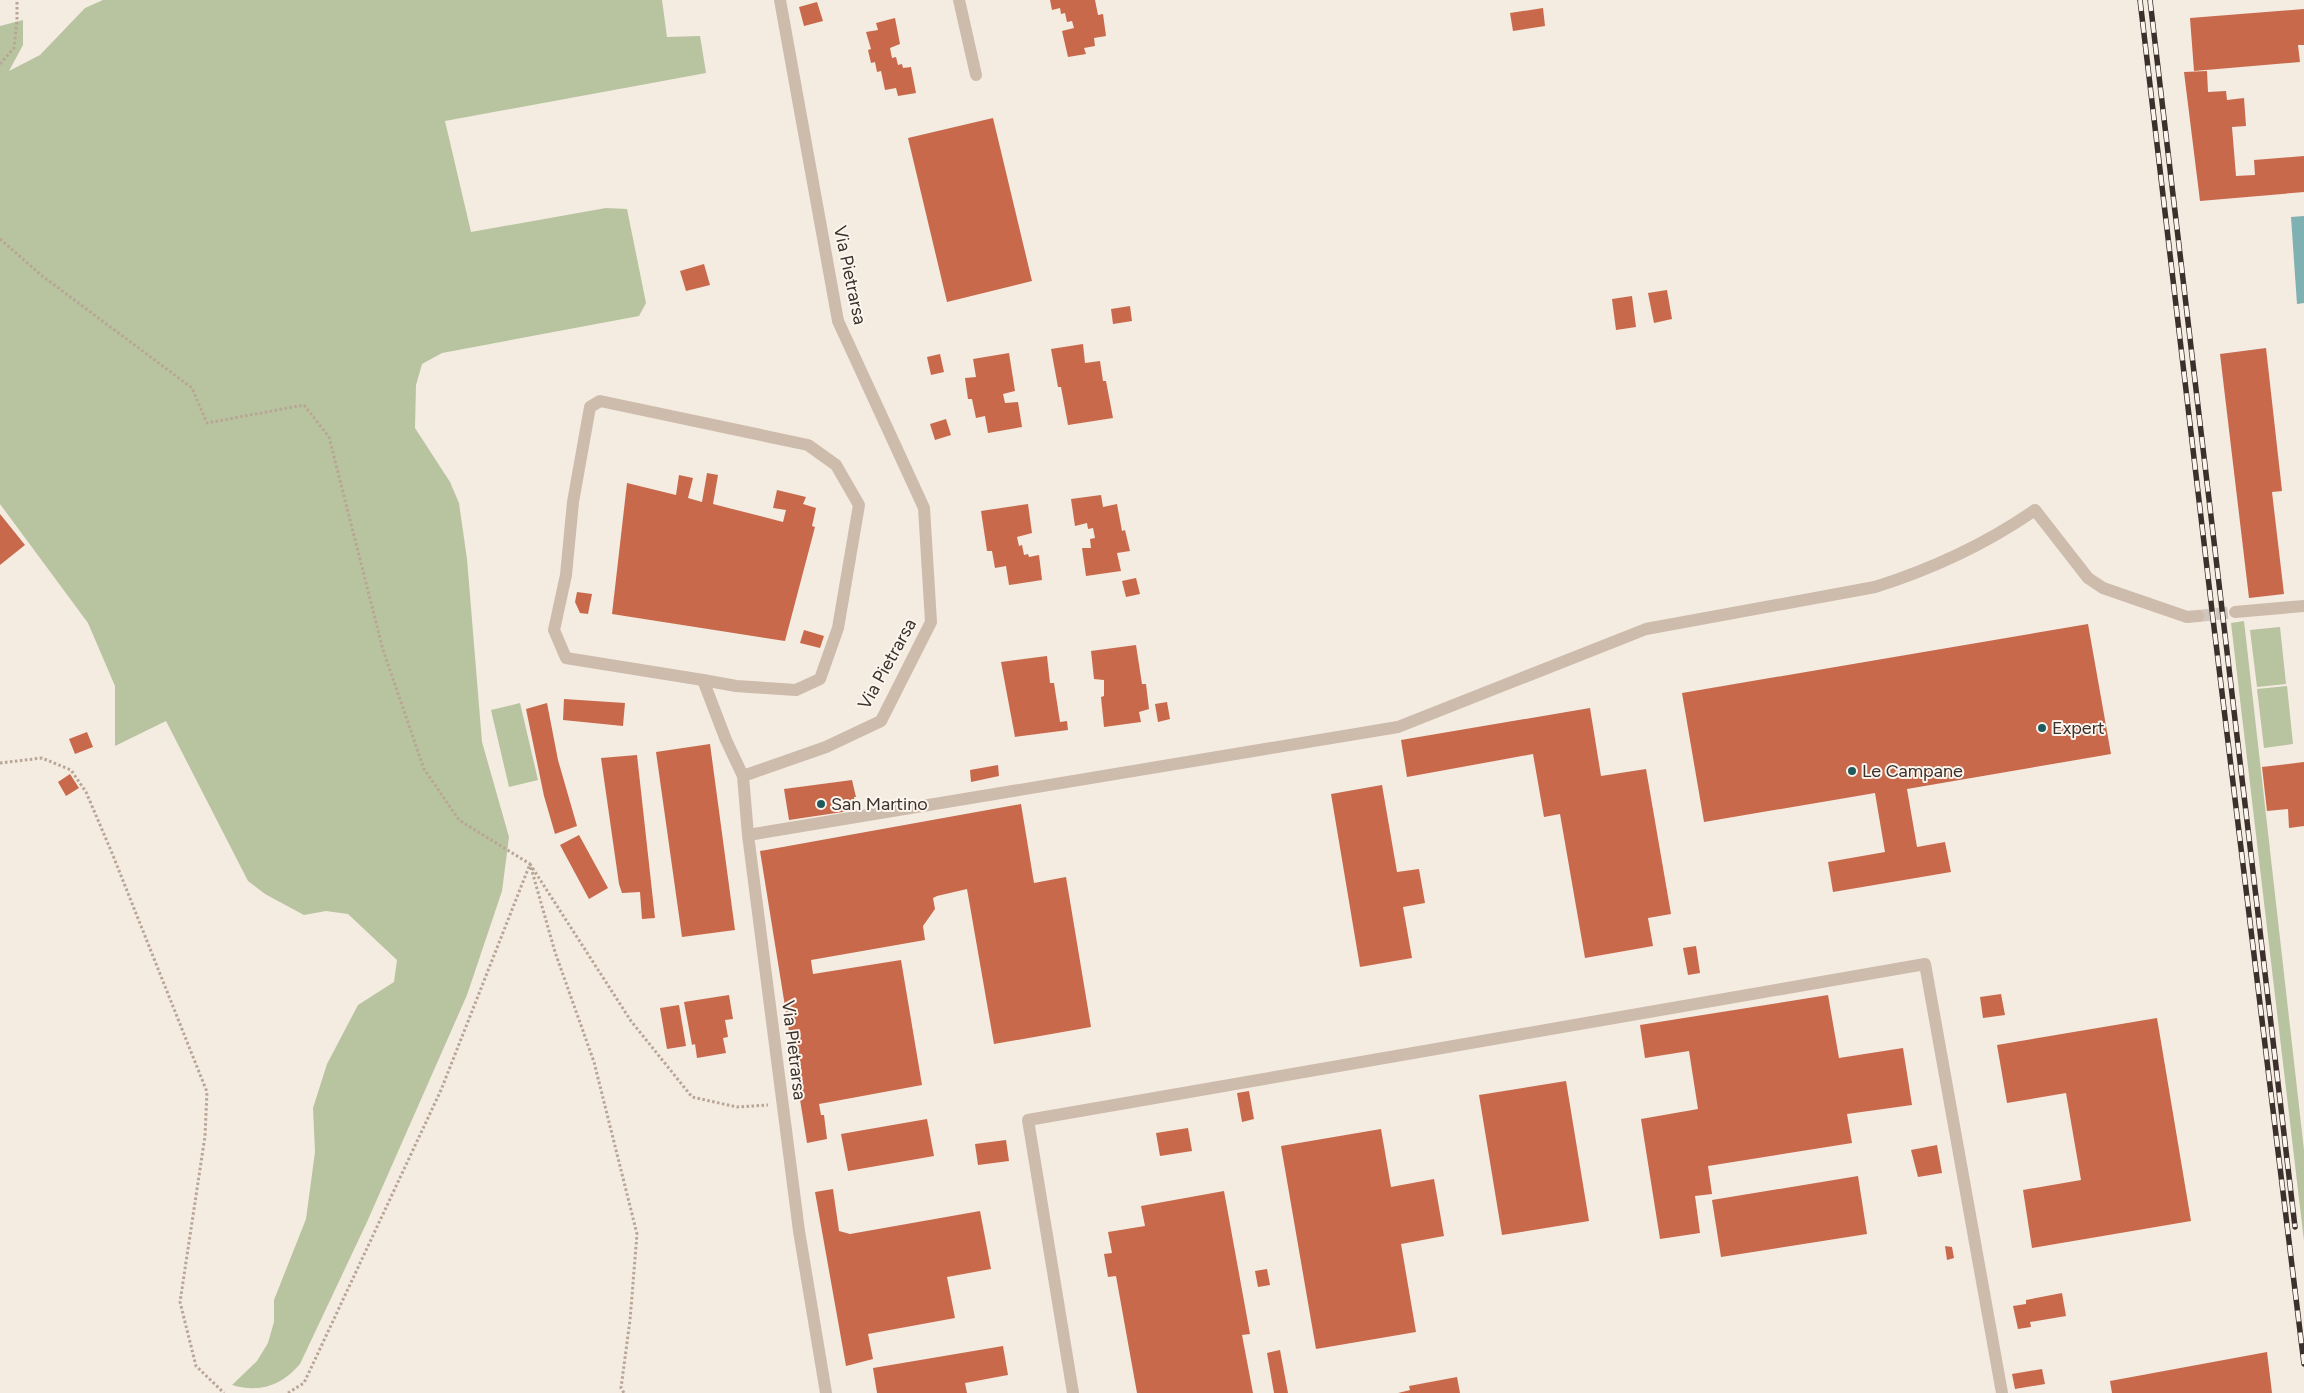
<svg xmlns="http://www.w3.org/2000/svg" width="2304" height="1393" font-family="Figtree,sans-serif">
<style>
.green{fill:#b8c4a0}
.water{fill:#7fb0b2}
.building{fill:#c8694b}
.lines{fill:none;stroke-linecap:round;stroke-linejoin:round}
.street-tunnel{stroke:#cfc6bd;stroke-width:12;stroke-dasharray:12 6;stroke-linecap:butt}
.path{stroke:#b9a596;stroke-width:3;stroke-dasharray:2.5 2.5;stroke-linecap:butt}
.street{stroke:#cdbbac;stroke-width:12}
.rail-casing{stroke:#3b302b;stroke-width:5.5}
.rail{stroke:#fbf5ee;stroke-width:4;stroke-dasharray:11;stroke-linecap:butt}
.poi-dot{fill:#1f5a5e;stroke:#fbf5ee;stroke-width:2}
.labels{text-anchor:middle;stroke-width:4;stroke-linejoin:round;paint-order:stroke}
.street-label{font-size:18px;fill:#3b302b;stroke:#fbf5ee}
.poi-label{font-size:18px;fill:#3b302b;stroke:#fbf5ee;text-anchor:start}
</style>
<rect width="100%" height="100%" fill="#f4ebe1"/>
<path class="green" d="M 103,0 L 662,0 L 667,37 L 700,36 L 706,73 L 445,121 L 471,232 L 606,208 L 627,209 L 646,303 L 639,316 L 442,353 L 422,364 L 416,385 L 415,428 L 450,482 L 459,503 L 467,559 L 482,742 L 509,837 L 502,891 L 467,995 L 367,1222 L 300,1364 C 281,1386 260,1393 232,1385 L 257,1361 L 268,1343 L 274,1322 L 274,1300 L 306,1219 L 315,1152 L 313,1108 L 327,1064 L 358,1005 L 394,982 L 397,960 L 348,914 L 326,911 L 304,915 L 265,894 L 248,881 L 166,721 L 115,746 L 115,686 L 88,623 L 0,504 L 0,26 L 23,20 L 23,45 L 9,71 L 40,55 L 85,8 Z
M 2244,621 L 2304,1150 L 2304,1241 L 2231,623 Z
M 2280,627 L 2286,684 L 2257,687 L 2250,630 Z
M 2287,686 L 2293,744 L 2264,748 L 2257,689 Z
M 520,703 L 538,780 L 509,787 L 491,710 Z"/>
<path class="water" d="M 2304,216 L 2304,303 L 2297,304 L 2291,217 Z"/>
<path class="building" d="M 1050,0 L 1095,0 L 1098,15 L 1103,14 L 1106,36 L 1094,38 L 1095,46 L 1084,48 L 1086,54 L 1068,57 L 1062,31 L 1074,28 L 1072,21 L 1067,22 L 1065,13 L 1061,14 L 1060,8 L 1052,10 Z
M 817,2 L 823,21 L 804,26 L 799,7 Z
M 1543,8 L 1545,26 L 1513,31 L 1510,13 Z
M 2304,9 L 2304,45 L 2298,45 L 2300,62 L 2194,71 L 2190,18 Z
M 895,18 L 900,44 L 890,48 L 892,58 L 896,57 L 898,65 L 902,64 L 903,68 L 911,67 L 916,93 L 898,96 L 896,88 L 885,90 L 881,71 L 877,72 L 875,62 L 871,63 L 868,50 L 871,49 L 866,32 L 878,30 L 876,23 Z
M 2207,71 L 2208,92 L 2226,91 L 2227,100 L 2244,98 L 2246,126 L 2232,127 L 2236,176 L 2255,175 L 2254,160 L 2304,156 L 2304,192 L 2200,201 L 2184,72 Z
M 993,118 L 1032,281 L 947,302 L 908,138 Z
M 704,264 L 710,285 L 686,291 L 680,271 Z
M 1667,290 L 1672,319 L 1654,323 L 1648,293 Z
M 1632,296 L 1636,327 L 1616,330 L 1612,299 Z
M 1130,306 L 1132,321 L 1113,324 L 1111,309 Z
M 1083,344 L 1085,363 L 1100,361 L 1103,381 L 1106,381 L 1113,418 L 1068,425 L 1061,387 L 1058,387 L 1051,349 Z
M 2266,348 L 2282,491 L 2272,492 L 2284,594 L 2249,598 L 2220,354 Z
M 1009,353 L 1015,391 L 1003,394 L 1005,403 L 1018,402 L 1022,427 L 988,433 L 985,416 L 976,418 L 972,399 L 968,399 L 965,378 L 976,377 L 973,359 Z
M 940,354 L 944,372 L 931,375 L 927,357 Z
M 946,419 L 951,435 L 935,440 L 930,424 Z
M 707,473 L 718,475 L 713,504 L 783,522 L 786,510 L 773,508 L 777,490 L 806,497 L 803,504 L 816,508 L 812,526 L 815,527 L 785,641 L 612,614 L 627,483 L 676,495 L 679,475 L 693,478 L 688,498 L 702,502 Z
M 1101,495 L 1103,507 L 1117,504 L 1122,531 L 1125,530 L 1130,551 L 1117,553 L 1121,571 L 1086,576 L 1082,548 L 1091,548 L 1090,539 L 1095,538 L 1093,528 L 1088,529 L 1087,523 L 1075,526 L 1071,499 Z
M 1028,504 L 1032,533 L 1017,537 L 1019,546 L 1022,545 L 1024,555 L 1028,554 L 1029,557 L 1039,555 L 1042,580 L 1009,585 L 1006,566 L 995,568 L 992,551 L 987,551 L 981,511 Z
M 0,514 L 25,545 L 0,565 Z
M 1136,578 L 1140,594 L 1126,597 L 1122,581 Z
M 577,592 L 592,594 L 588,614 L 580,613 L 575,602 Z
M 2088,624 L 2111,754 L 1907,789 L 1917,847 L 1945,842 L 1951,872 L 1833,892 L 1828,862 L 1885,852 L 1875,793 L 1704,822 L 1682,693 Z
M 804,630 L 824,636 L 820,648 L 800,643 Z
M 1136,645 L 1142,684 L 1146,684 L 1149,709 L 1139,712 L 1141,722 L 1104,727 L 1101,697 L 1104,696 L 1104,680 L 1094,679 L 1091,651 Z
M 1047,656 L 1050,683 L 1054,683 L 1060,722 L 1067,721 L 1068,730 L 1015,737 L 1001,662 Z
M 564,699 L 625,703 L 623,726 L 563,720 Z
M 1167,702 L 1170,719 L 1158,722 L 1155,704 Z
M 547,703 L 558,760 L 577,826 L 555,834 L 544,796 L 526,709 Z
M 1590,708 L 1601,776 L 1646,769 L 1671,914 L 1648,918 L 1653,946 L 1585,958 L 1560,814 L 1544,817 L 1533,754 L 1407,777 L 1401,740 Z
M 87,732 L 93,747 L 75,754 L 69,739 Z
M 710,744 L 735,930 L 682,937 L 656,752 Z
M 637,755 L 655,918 L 642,919 L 640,892 L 622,893 L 619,884 L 601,758 Z
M 2304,762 L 2304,826 L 2289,828 L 2288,809 L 2267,811 L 2262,767 Z
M 998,765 L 999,776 L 971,782 L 970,770 Z
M 70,774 L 79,788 L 66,796 L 58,782 Z
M 852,780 L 856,797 L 854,797 L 856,810 L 789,820 L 784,789 Z
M 1382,785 L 1397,872 L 1419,869 L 1425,903 L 1403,907 L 1412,958 L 1360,967 L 1331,794 Z
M 1021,804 L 1034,883 L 1066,877 L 1091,1027 L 994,1044 L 967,889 L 937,896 L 933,898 L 935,909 L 923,926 L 925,940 L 811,960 L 813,974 L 901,960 L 922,1085 L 819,1104 L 821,1115 L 824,1115 L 827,1139 L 807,1143 L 760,851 Z
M 579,835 L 608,888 L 589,899 L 560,845 Z
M 1696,946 L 1700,973 L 1688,975 L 1683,948 Z
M 2001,994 L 2005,1015 L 1983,1018 L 1980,997 Z
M 729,995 L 733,1019 L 725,1020 L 728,1037 L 723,1038 L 726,1053 L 697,1058 L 695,1044 L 692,1045 L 684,1002 Z
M 1828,995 L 1839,1058 L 1903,1048 L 1912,1105 L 1847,1114 L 1852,1143 L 1708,1166 L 1712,1194 L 1695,1196 L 1700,1233 L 1660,1239 L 1641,1119 L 1698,1109 L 1689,1051 L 1645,1058 L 1640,1025 Z
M 679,1005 L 686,1046 L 667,1049 L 660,1008 Z
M 2157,1018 L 2191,1221 L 2032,1248 L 2023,1190 L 2081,1180 L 2066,1093 L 2007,1103 L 1997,1045 Z
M 1566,1081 L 1589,1221 L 1502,1235 L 1479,1095 Z
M 1249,1091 L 1254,1119 L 1242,1122 L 1237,1093 Z
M 927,1119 L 934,1156 L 848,1171 L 841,1134 Z
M 1188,1128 L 1192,1151 L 1160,1156 L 1156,1133 Z
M 1381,1129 L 1391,1187 L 1434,1179 L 1444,1236 L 1401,1244 L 1416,1332 L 1316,1349 L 1281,1146 Z
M 1006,1140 L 1009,1161 L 978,1165 L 975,1144 Z
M 1937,1145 L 1942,1173 L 1918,1177 L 1911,1150 Z
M 1858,1176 L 1867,1234 L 1721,1257 L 1712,1200 Z
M 833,1189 L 839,1231 L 850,1234 L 980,1211 L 991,1269 L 947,1277 L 955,1318 L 868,1334 L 873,1359 L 846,1366 L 815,1192 Z
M 1224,1191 L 1250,1334 L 1242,1335 L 1253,1393 L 1137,1393 L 1116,1276 L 1108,1277 L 1104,1254 L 1112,1253 L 1108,1232 L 1145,1226 L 1141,1206 Z
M 1945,1246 L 1952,1247 L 1954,1258 L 1947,1260 Z
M 1267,1269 L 1270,1285 L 1258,1287 L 1255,1271 Z
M 2062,1293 L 2066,1316 L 2030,1322 L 2031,1327 L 2018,1329 L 2013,1306 L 2026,1304 L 2026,1300 Z
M 1003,1346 L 1008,1375 L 965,1383 L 967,1393 L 877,1393 L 873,1368 Z
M 1280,1350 L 1288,1393 L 1274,1393 L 1267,1353 Z
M 2267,1352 L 2272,1393 L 2112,1393 L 2110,1381 Z
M 2042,1369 L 2045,1384 L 2015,1389 L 2012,1374 Z
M 1457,1377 L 1460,1393 L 1398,1393 L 1410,1390 L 1409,1386 Z"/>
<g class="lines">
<path class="street-tunnel" d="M 2198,616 L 2235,612"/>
<path class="path" d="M 0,64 L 14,48 L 17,20 L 17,0
M 0,239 L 41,275 L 192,388 L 207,423 L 304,405 L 329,437 L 383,650 L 424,769 L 459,820 L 530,864 L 555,952 L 594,1062 L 637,1234 L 630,1320 L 621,1388 L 624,1393
M 0,763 L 42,758 L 71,770 L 86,792 L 112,853 L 207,1092 L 205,1136 L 180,1302 L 196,1366 L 224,1393
M 288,1393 L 304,1383 L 441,1090 L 530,864 L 631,1021 L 692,1097 L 737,1107 L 768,1105"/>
<path class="street" d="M 780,0 L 838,321 L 924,508 L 931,622 L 881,721 L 826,747 L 743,776 L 748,835 L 799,1231 L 826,1393
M 959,0 L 976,75
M 2235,612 L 2304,606
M 703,680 L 736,686 L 796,690 L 820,679 L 838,628 L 859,505 L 836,465 L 808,445 L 600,401 L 590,407 L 573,502 L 566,575 L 554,630 L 566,658 L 703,680 L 726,740 L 743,776
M 748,835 L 1398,727 L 1646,629 L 1875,587 C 1932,569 1986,544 2035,510 L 2088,578 L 2103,588 L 2187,617 L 2198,616
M 1073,1393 L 1028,1120 L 1925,964 L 2002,1393"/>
<defs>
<path id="rail" d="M 2140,0 L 2213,619 L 2304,1364
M 2150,0 L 2295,1227"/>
</defs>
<use href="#rail" class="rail-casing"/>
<use href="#rail" class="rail"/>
</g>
<g class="poi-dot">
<circle cx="2042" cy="728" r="5"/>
<circle cx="1852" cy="771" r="5"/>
<circle cx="821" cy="804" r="5"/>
</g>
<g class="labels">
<g class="street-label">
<text transform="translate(850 275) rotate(78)" y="6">Via Pietrarsa</text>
<text transform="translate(887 664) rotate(-61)" y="6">Via Pietrarsa</text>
<text transform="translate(794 1050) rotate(83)" y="6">Via Pietrarsa</text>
</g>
<g class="poi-label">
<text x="2052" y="734">Expert</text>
<text x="1862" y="777">Le Campane</text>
<text x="831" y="810">San Martino</text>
</g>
</g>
</svg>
